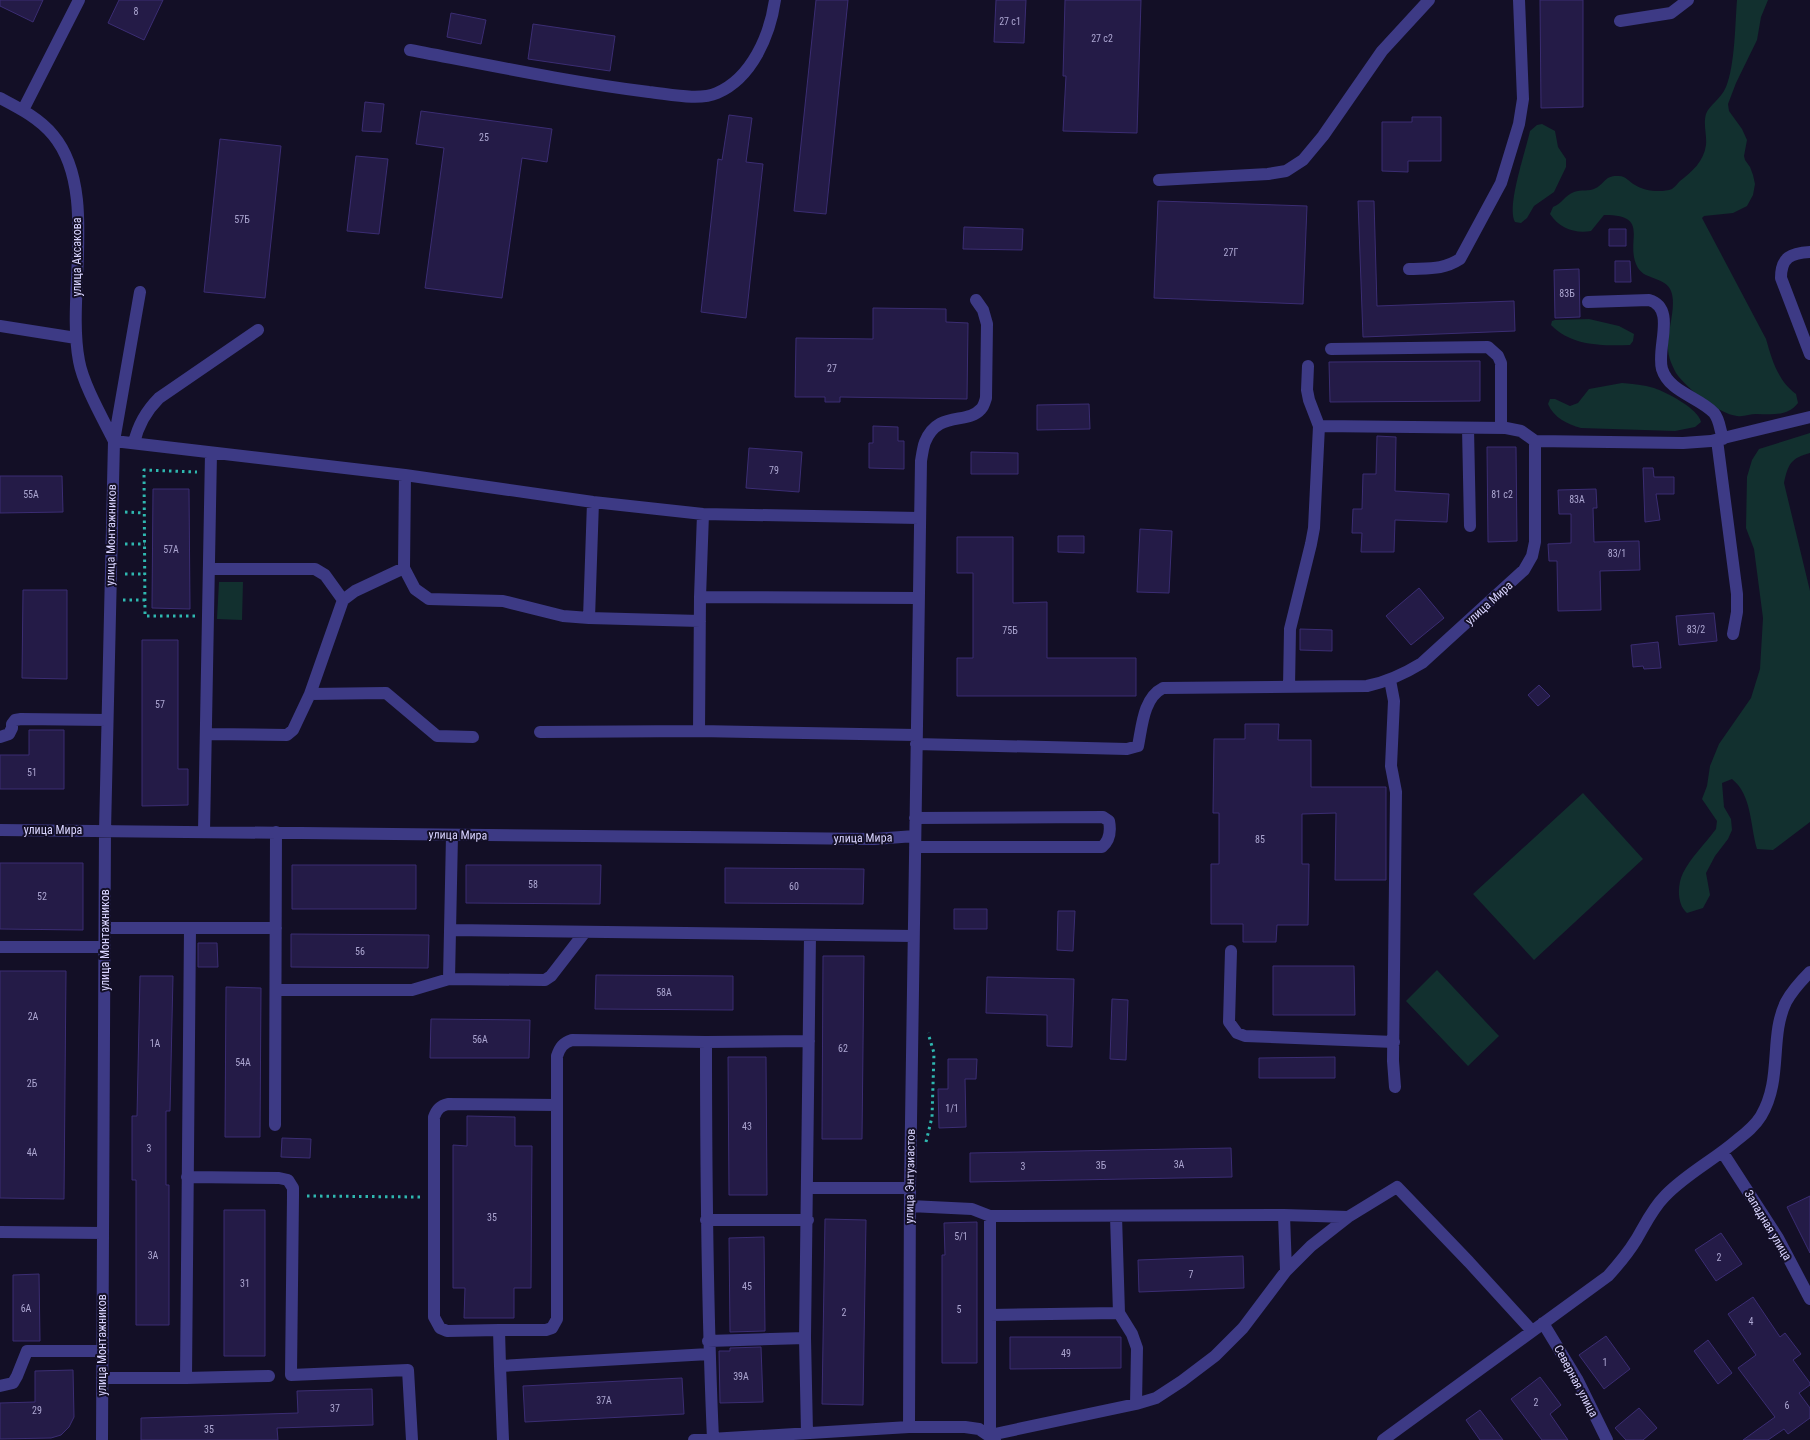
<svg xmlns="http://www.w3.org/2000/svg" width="1810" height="1440" font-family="'Roboto Condensed',sans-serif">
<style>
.green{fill:#12302f}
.building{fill:#241b47;stroke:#3b2d73}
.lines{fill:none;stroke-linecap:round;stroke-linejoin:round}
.path{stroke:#2fb8b0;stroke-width:3;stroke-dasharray:2.5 4;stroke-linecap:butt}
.minor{stroke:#3d3a85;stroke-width:12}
.labels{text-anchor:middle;stroke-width:4;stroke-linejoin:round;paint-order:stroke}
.number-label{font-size:10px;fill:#aca6d1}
.street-label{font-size:12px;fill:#d9d4ff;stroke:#130f26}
</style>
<rect width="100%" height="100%" fill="#130f26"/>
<path class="green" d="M 1737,0 L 1768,0 L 1761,17 L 1757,40 L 1736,83 L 1728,104 L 1729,111 L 1742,129 L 1747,140 L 1744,156 L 1745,160 L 1750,167 L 1753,175 L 1755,184 L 1753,195 L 1747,206 L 1733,213 L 1704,216 L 1702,218 L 1766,339 C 1772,360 1778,381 1796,394 L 1798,403 C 1787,417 1772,414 1756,414 C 1750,414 1744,417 1737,416 C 1719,414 1686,388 1676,373 C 1672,365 1668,357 1668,348 C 1667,331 1677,306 1671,291 C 1666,277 1645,280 1638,268 C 1623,242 1653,215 1604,215 L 1591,231 C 1575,234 1559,228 1550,214 L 1553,207 C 1562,204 1565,195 1574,192 C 1581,189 1589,192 1596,188 C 1605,183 1605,175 1619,176 C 1626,176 1629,182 1635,185 C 1643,191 1662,193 1672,189 C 1675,187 1677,184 1680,181 C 1692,172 1704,161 1706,145 C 1707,134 1703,125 1706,114 C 1709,105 1721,99 1726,87 C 1735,65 1735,25 1737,0 Z
M 1542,124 L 1555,131 L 1558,147 L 1566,159 L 1566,167 L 1554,192 L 1534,206 L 1527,218 L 1521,223 L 1515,222 C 1506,207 1526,150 1530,131 L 1537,125 Z
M 1589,319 L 1619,326 L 1634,334 L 1633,341 L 1630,345 C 1603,346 1571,346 1551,325 L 1552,321 L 1555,320 Z
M 1622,383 C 1633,384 1644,385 1654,388 C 1666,392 1699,409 1701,422 L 1695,427 L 1675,431 L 1581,428 C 1567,424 1554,418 1548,404 L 1550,399 L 1555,399 L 1570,406 L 1578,403 L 1589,389 Z
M 1810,433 L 1810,453 C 1791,458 1788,464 1784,483 L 1810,591 L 1810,822 L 1773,850 L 1757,849 C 1750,825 1752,795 1732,779 L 1722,783 L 1724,807 L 1731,819 L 1732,830 L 1728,839 L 1715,856 L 1706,873 L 1710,895 L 1703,908 L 1687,913 C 1677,905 1677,885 1683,873 C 1691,857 1705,844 1716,829 L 1717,821 L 1702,799 L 1707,786 L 1710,766 L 1719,744 L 1751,698 L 1760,669 L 1763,618 L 1754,549 L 1746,528 L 1747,477 L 1752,460 L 1759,449 Z
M 219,582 L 243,582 L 242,620 L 217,619 Z
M 1583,793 L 1643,859 L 1534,960 L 1473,894 Z
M 1437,970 L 1499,1036 L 1468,1066 L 1406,1001 Z"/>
<path class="building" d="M 0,0 L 43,0 L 33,22 L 0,6 Z
M 119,0 L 163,0 L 144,40 L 108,23 Z
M 816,0 L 848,0 L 826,214 L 794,211 Z
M 996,0 L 1026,0 L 1024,43 L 994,42 Z
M 1065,0 L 1141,0 L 1137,133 L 1063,131 L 1066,76 L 1063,76 Z
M 1540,0 L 1583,0 L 1583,107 L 1541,108 Z
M 451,13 L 486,20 L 481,44 L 447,37 Z
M 533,24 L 615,36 L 610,71 L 528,59 Z
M 365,102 L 384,104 L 381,132 L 362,131 Z
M 421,111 L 552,129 L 547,162 L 522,158 L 502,298 L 425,288 L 444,148 L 416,144 Z
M 729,115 L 752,118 L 746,162 L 763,164 L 746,318 L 701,312 L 718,159 L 722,160 Z
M 1412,117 L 1441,117 L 1441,161 L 1408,161 L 1408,172 L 1382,171 L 1382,122 L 1412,122 Z
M 220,139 L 281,146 L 265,298 L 204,292 Z
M 356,156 L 388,159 L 379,234 L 347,231 Z
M 1158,201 L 1307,206 L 1303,304 L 1154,298 Z
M 1358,201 L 1374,201 L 1377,306 L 1514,301 L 1515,331 L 1363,337 Z
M 964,227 L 1023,229 L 1022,250 L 963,249 Z
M 1609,229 L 1626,229 L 1626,246 L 1609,246 Z
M 1615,261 L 1630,261 L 1631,282 L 1615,282 Z
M 1579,269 L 1580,317 L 1555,318 L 1554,270 Z
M 873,308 L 946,309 L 946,322 L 968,323 L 967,399 L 840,397 L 840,402 L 825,402 L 825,397 L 795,397 L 796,338 L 873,339 Z
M 1480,361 L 1480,401 L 1330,402 L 1329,362 Z
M 1089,404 L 1090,429 L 1037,430 L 1037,405 Z
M 873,426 L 898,427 L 898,441 L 904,441 L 904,469 L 869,468 L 869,443 L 873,443 Z
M 1377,436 L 1396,437 L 1395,491 L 1449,494 L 1447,522 L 1395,520 L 1394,552 L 1361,552 L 1362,533 L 1352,533 L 1353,509 L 1362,509 L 1363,474 L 1376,474 Z
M 1487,447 L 1516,447 L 1517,541 L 1488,542 Z
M 749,448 L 802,452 L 799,492 L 746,488 Z
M 971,452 L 1018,453 L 1018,474 L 971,474 Z
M 1643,468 L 1653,468 L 1654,477 L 1674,477 L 1674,494 L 1656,494 L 1660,520 L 1645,522 Z
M 0,476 L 62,476 L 63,512 L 0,513 Z
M 153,489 L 189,489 L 190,609 L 152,608 Z
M 1596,489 L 1597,508 L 1593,508 L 1594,542 L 1639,541 L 1640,570 L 1600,571 L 1601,610 L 1558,611 L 1557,561 L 1549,561 L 1548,544 L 1571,543 L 1571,514 L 1559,514 L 1558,490 Z
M 1140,529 L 1172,531 L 1169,593 L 1137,592 Z
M 1058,536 L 1084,536 L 1084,553 L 1058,552 Z
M 957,537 L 1013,537 L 1013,603 L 1047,602 L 1047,658 L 1136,658 L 1136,696 L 957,696 L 957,658 L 973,658 L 973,573 L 957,573 Z
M 1419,588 L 1444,618 L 1411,645 L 1386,616 Z
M 23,590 L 67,590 L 67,679 L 22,678 Z
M 1714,613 L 1717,641 L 1679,645 L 1676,616 Z
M 1300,629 L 1332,630 L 1332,651 L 1300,650 Z
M 142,640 L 178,640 L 178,769 L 188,769 L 188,805 L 142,806 Z
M 1658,642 L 1661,668 L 1644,669 L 1643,666 L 1633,667 L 1631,645 Z
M 1539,685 L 1550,696 L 1538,706 L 1528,695 Z
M 1245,724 L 1279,724 L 1278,740 L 1311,740 L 1311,787 L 1386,787 L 1386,880 L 1335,880 L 1336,813 L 1302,814 L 1302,864 L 1309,864 L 1308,925 L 1277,925 L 1276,942 L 1243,942 L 1243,924 L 1211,924 L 1211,864 L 1219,864 L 1219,813 L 1213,813 L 1214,739 L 1245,739 Z
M 29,730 L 64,730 L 64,789 L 0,789 L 0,755 L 29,755 Z
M 0,863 L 83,863 L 83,930 L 0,929 Z
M 292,865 L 416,865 L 416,909 L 292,909 Z
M 466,865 L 601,865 L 600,904 L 466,903 Z
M 725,868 L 864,869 L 863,904 L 725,903 Z
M 954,909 L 987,909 L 987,929 L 954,929 Z
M 1058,911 L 1075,911 L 1073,951 L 1057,950 Z
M 291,934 L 429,935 L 428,968 L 291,967 Z
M 198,943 L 217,943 L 218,967 L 198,967 Z
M 823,956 L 864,956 L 862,1139 L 822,1139 Z
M 1273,966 L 1354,966 L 1355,1015 L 1273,1015 Z
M 0,971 L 66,971 L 64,1199 L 0,1198 Z
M 596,975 L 733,976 L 733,1010 L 595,1009 Z
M 140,976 L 173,976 L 170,1111 L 166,1111 L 166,1185 L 169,1185 L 169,1325 L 136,1325 L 136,1180 L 132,1180 L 132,1116 L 137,1116 Z
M 987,977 L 1074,979 L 1072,1047 L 1047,1046 L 1047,1015 L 986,1013 Z
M 226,987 L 261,988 L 260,1137 L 225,1137 Z
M 1112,999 L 1128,1000 L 1126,1060 L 1110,1059 Z
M 431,1019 L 530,1020 L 529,1058 L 430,1058 Z
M 728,1057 L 766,1057 L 767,1195 L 729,1195 Z
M 1335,1057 L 1335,1078 L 1259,1078 L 1259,1058 Z
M 948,1059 L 977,1059 L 976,1079 L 965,1079 L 966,1127 L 939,1128 L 938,1089 L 948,1089 Z
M 467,1116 L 515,1117 L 515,1146 L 532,1146 L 531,1288 L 514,1288 L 514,1318 L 464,1318 L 465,1288 L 453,1288 L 453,1145 L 467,1146 Z
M 282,1138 L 311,1139 L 310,1158 L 281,1157 Z
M 1231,1148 L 1232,1177 L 970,1182 L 970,1153 Z
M 1810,1196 L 1810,1253 L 1787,1207 Z
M 224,1210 L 265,1210 L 265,1356 L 224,1356 Z
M 825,1219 L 866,1220 L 863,1405 L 822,1404 Z
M 977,1222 L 977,1363 L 942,1363 L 942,1255 L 945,1255 L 944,1223 Z
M 1721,1233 L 1742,1264 L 1716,1281 L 1695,1250 Z
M 764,1237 L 765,1331 L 730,1332 L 729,1238 Z
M 1243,1256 L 1244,1288 L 1139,1292 L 1138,1260 Z
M 39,1274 L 40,1341 L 13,1341 L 13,1275 Z
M 1753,1297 L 1780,1337 L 1785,1333 L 1801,1354 L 1793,1360 L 1810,1383 L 1810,1385 L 1799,1393 L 1810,1408 L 1810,1418 L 1788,1434 L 1784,1429 L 1768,1440 L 1743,1440 L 1775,1417 L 1738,1368 L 1756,1355 L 1728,1314 Z
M 1606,1336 L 1630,1369 L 1604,1389 L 1579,1355 Z
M 1010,1337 L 1121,1337 L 1121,1368 L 1010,1369 Z
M 1708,1340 L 1732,1373 L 1718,1384 L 1694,1351 Z
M 761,1347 L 763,1402 L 720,1403 L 719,1351 L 730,1351 L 730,1348 Z
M 73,1370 L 74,1417 L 69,1427 L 61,1435 L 51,1438 L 0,1439 L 0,1403 L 35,1402 L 35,1371 Z
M 1540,1377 L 1561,1405 L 1550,1414 L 1568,1440 L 1542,1440 L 1511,1399 Z
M 682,1378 L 684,1414 L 525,1422 L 523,1386 Z
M 372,1389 L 373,1425 L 277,1428 L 278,1440 L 141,1440 L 141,1418 L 298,1413 L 297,1391 Z
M 1639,1408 L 1657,1428 L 1643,1440 L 1626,1440 L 1615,1428 Z
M 1480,1410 L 1503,1440 L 1480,1440 L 1466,1420 Z"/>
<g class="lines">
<path class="path" d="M 125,512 L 144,513
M 125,544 L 145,544
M 125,574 L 145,574
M 123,600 L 145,600
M 195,616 L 145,616 L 144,470 L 197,472
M 926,1142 L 932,1117 L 934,1053 L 928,1033
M 307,1196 L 421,1197"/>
<path class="minor" d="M 1620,21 L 1671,13 L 1688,0
M 410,50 C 489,65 569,82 649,92 C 669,94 699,101 717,93 C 752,78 770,35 775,0
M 0,98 C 19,108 39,118 53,135 C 99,190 66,294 79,361 C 83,384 103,419 114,441
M 23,110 L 79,0
M 1159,180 L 1268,174 L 1286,171 L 1303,160 L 1323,136 L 1382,51 L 1429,0
M 1810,252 C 1791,253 1781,257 1781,278 L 1810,354
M 1409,269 C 1429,268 1443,270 1460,259 L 1501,183 L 1519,124 L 1523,99 L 1519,0
M 976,300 L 983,310 L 987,324 L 986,398 C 985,401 984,406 981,409 C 967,425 938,410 925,442 C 923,447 922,455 921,461 L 910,1188 L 909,1427 L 965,1427 L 979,1429 L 995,1440
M 1588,302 L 1649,300 C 1677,308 1656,348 1662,369 C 1669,392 1699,397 1714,413 C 1720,420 1720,431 1723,439
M 0,326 L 76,338
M 1331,349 L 1488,347 L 1498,356 L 1501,363 L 1501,428
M 1319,426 L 1506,428 L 1521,431 L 1535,441
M 1468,428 L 1470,526
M 1717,440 L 1737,594 L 1737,612 L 1733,634
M 114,441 L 405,475
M 134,443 C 138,425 146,411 159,398 L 258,330
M 209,569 L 315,569 L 325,575 L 343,600
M 700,597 L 703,514
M 589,618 L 593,502
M 700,621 L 589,618 L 563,616 L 503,601 L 429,599 L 415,589 L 404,568 L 405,475 L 593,502 L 703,514 L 919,518
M 1390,680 L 1394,701 L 1391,766 L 1396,792 L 1393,1061 L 1395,1087
M 1289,687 L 1290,629 L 1311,544 L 1314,528 L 1319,426 L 1309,400 L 1307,390 L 1308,366
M 310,694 L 343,600 L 355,591 L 404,568
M 540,732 L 699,731
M 206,734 L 287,735 L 293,730 L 310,694 L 386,693 L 437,736 L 473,737
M 916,735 L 699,731 L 700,597 L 918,598
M 0,737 L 9,734 L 12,728 L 12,724 L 15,720 L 21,719 L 107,720
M 916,744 L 1127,749 L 1138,746 C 1142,727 1143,698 1163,688 L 1367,686 C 1387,682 1404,674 1422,663 L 1524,570 L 1532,556 L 1535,542 L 1535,441 L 1683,443 L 1711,441 L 1810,417
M 0,830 L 874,839 L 915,836
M 204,832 L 211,453
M 452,835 L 449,979 L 545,980 L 551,976 L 585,932
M 915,847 L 1102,847 C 1110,840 1111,831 1109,821 L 1103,817 L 915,818
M 106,928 L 190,928
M 450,930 L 913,936
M 0,947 L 105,947
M 1231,951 L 1229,1022 L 1237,1033 L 1245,1036 L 1394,1042
M 276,990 L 412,990 L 449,979
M 557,1105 L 557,1056 C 560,1047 563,1043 572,1040 L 706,1042
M 275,1125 L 276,832
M 1723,1153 L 1778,1238 L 1810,1299
M 187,1177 L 279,1178 L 288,1180 L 293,1188 L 293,1196 L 291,1375 L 408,1370 L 412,1440
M 808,1188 L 910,1188
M 910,1206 L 972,1209 L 990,1216 L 1284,1215 L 1348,1217 L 1397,1187 L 1469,1262 L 1532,1331
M 1284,1215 L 1286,1271
M 990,1216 L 990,1435 L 1136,1404 L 1156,1398 L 1182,1381 L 1215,1356 L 1243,1328 L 1286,1271 L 1311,1246 L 1348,1217
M 706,1220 L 808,1220
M 0,1232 L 103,1233
M 1119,1313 L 1132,1334 L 1137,1348 L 1136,1404
M 990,1315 L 1119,1313 L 1116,1216
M 1543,1323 L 1577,1379 L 1607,1440
M 499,1330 L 447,1331 L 440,1328 L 434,1317 L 434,1117 C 437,1109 440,1106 448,1104 L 557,1105 L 557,1319 L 552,1328 L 546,1330 L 499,1330 L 500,1366
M 708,1341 L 805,1338
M 102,1378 L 186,1378 L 190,928 L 276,928
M 186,1378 L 269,1376
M 0,1386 L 13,1383 L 17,1376 L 27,1351 L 103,1351
M 807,1433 L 805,1338 L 810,935
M 713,1439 C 707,1306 706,1174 706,1042 L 809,1041
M 102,1440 L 105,831 L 114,441 L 140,292
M 503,1440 L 500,1366 L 709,1354
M 694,1440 L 909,1427
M 1383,1440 L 1608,1276 C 1618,1265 1628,1253 1636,1240 C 1645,1225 1652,1209 1665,1196 C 1686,1174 1714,1160 1737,1140 C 1746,1133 1755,1126 1761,1116 C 1783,1079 1769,1037 1786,1002 C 1792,991 1801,981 1810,972"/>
</g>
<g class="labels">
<g class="number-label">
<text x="136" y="15">8</text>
<text x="1010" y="25">27 с1</text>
<text x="1102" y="42">27 с2</text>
<text x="484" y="141">25</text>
<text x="242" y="223">57Б</text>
<text x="1231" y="256">27Г</text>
<text x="1567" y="297">83Б</text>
<text x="832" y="372">27</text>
<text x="774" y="474">79</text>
<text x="31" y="498">55А</text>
<text x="1502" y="498">81 с2</text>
<text x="1577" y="503">83А</text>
<text x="171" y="553">57А</text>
<text x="1617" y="557">83/1</text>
<text x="1696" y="633">83/2</text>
<text x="1010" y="634">75Б</text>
<text x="160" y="708">57</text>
<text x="32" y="776">51</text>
<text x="1260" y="843">85</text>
<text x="533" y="888">58</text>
<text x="794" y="890">60</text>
<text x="42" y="900">52</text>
<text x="360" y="955">56</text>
<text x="664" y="996">58А</text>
<text x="33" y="1020">2А</text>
<text x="480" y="1043">56А</text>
<text x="155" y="1047">1А</text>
<text x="843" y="1052">62</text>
<text x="243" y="1066">54А</text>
<text x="32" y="1087">2Б</text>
<text x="952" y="1112">1/1</text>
<text x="747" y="1130">43</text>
<text x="149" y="1152">3</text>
<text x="32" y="1156">4А</text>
<text x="1179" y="1168">3А</text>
<text x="1101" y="1169">3Б</text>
<text x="1023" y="1170">3</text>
<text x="492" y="1221">35</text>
<text x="961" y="1240">5/1</text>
<text x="153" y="1259">3А</text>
<text x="1719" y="1261">2</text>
<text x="1191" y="1278">7</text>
<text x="245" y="1287">31</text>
<text x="747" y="1290">45</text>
<text x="26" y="1312">6А</text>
<text x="959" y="1313">5</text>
<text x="844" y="1316">2</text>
<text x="1751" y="1325">4</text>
<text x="1066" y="1357">49</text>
<text x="1605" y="1366">1</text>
<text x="741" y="1380">39А</text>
<text x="604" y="1404">37А</text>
<text x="1536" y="1406">2</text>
<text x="1787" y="1409">6</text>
<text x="335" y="1412">37</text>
<text x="37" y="1414">29</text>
<text x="209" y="1433">35</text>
</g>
<g class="street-label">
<text transform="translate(77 257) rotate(-90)" y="4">улица Аксакова</text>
<text transform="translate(111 535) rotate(-89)" y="4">улица Монтажников</text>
<text transform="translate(1489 603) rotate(-42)" y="4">улица Мира</text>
<text x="53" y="834">улица Мира</text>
<text transform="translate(458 835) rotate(1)" y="4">улица Мира</text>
<text transform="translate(863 838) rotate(-1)" y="4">улица Мира</text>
<text transform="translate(105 940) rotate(-90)" y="4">улица Монтажников</text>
<text transform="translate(910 1176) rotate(-89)" y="4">улица Энтузиастов</text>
<text transform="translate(1768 1225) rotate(59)" y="4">Западная улица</text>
<text transform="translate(102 1345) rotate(-90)" y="4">улица Монтажников</text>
<text transform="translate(1576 1381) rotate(62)" y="4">Северная улица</text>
</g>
</g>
</svg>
